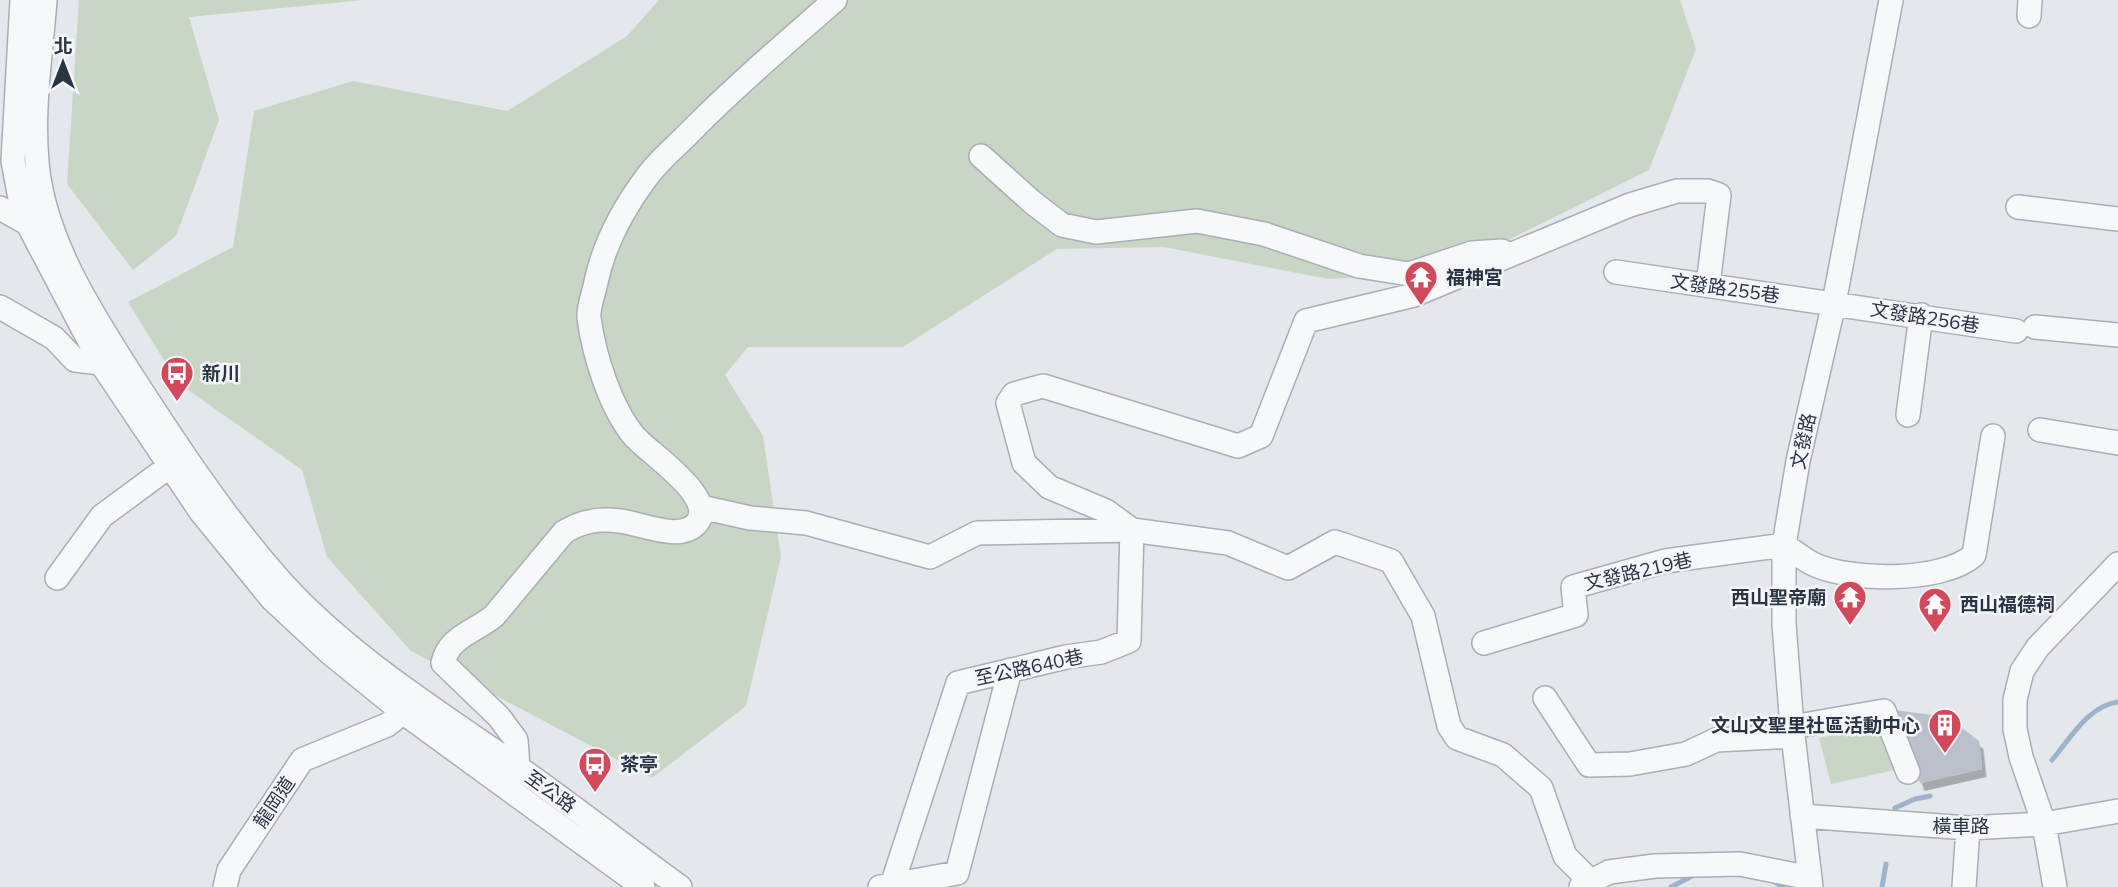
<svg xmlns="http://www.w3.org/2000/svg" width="2118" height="887" font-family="Mulish,'Noto Sans TC',sans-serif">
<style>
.green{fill:#c9d6c5}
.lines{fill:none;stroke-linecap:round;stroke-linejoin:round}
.stream{stroke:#9fb4cc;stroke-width:5}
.building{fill:#bbc0ca;filter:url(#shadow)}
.minor-casing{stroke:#a9aeb7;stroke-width:26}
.minor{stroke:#f7f8fa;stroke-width:23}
.labels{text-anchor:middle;stroke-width:5;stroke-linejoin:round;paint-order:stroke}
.poi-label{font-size:19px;font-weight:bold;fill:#2b3445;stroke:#f4f6f9;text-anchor:start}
.street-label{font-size:19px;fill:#2b3445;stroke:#f4f6f9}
</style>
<defs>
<filter id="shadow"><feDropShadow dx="4.5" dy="8" stdDeviation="0" flood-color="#0004"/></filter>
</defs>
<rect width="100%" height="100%" fill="#e4e7ec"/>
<path class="green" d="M 79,0 L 364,0 L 189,17 L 219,120 L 176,236 L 133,270 L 67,184 Z
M 659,0 L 1680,0 L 1696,49 L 1649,170 L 1440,274 L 1328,279 L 1164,247 L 1057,249 L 903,347 L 748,347 L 725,375 L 763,436 L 781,557 L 746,706 L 652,778 L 411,651 L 327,557 L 302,470 L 178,383 L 128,302 L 233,247 L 254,111 L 353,81 L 507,111 L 627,36 Z
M 1892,722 L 1904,768 L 1831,784 L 1819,738 Z"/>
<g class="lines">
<path class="stream" d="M 2052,760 C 2069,740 2089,705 2118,702
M 1895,808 L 1915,799 L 1930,796
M 1770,879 L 1783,887
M 1671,887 L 1696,874
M 1882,887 L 1886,864"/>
</g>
<path class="building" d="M 1894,710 L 1933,715 L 1953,721 L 1979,741 L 1982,769 L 1920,783 Z"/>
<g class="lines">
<defs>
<path id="minor" d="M 22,0 L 13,161 L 21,204 L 29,226 L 101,363 L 201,512 L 272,599 L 330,653 L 404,713 L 643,887
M 45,0 C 41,54 32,108 37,162 C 43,237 90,311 130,373 C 177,446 225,519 283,584 C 350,657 436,710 516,766 C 572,805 625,847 680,887
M 2029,16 L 2030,0
M 981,156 L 1032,202 L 1062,225 L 1096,232 L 1197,221 L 1264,234 L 1359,266 L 1409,274 L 1472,253 L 1502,251
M 2018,207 L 2118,219
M 0,208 L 34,227
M 1616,272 L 2016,331
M 0,307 L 54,338 L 75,360 L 101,363 L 110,358
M 2035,327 L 2118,335
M 1908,415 L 1921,315
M 2040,430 L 2118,443
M 701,507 L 750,518 L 806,523 L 930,557 L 977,533 L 1132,530 L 1228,543 L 1288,568 L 1335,542 L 1391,561 L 1423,616 L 1449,726 L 1457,738 L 1503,755 L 1541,788 L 1565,856 L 1591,882
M 57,578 L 102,516 L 182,457
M 1484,643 L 1576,615 L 1573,587 L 1665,561 L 1784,545 C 1793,551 1802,558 1811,563 C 1847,582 1943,583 1974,555 L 1993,436
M 1545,698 L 1589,765 L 1630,764 L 1686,754 L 1716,740 L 1793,736
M 1792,727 L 1884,711 L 1908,772
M 511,775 L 518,767 L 516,740 L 499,717 L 443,663 C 448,637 476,631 494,616 L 564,532 C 582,521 599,518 620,521 C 640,523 679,542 696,524 C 720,498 648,453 634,436 C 610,407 594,355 589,318 C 588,307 594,293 596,282 C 604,244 623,209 646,178 C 657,162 673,149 686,136 C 733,88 785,44 835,0
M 1802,816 L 1968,828 L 2044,824 L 2118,811
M 892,885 L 957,873 L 1010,670
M 225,887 L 229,870 L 302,760 L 387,725 L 415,703
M 880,887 L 892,885 L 958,683 L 1066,657 L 1101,652 L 1129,641 L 1132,530 L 1106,511 L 1049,487 L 1024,463 L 1008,403 L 1014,394 L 1043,386 L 1238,446 L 1261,436 L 1306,321 L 1414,295 L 1630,205 L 1677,191 L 1708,191 L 1719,195 L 1708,285
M 1581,887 L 1609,872 L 1655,866 L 1740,864 L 1810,878
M 1811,887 L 1792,727 L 1784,624 L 1784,545 L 1798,461 L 1834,303 L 1891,0
M 1964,887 L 1968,828
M 2055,887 L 2044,824 L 2021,757 L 2015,729 L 2015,700 L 2022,671 L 2038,647 L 2118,564"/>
</defs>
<use href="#minor" class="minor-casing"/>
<use href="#minor" class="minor"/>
</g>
<defs>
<symbol id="temple-pin" viewBox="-11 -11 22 30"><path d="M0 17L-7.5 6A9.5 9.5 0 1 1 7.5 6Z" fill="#d1495b" stroke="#f4f6f9"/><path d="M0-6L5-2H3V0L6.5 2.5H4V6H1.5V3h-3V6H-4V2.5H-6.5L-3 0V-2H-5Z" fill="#fff"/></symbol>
<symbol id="bus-pin" viewBox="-11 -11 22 30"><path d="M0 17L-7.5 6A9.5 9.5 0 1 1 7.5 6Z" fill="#d1495b" stroke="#f4f6f9"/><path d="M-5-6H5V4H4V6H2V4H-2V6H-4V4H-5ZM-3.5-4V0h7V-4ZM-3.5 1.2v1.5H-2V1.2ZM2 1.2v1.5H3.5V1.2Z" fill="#fff"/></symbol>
<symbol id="building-pin" viewBox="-11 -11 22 30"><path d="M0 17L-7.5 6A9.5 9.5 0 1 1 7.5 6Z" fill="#d1495b" stroke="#f4f6f9"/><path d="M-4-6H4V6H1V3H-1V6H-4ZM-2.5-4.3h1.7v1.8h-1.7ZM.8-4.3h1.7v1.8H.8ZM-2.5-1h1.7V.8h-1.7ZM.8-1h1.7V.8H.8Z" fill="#fff"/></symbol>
</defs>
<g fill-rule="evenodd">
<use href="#temple-pin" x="1402" y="258" width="38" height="52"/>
<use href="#bus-pin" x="158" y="354" width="38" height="52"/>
<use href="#temple-pin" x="1831" y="578" width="38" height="52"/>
<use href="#temple-pin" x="1916" y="585" width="38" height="52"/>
<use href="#building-pin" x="1926" y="706" width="38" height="52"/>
<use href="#bus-pin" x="576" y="745" width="38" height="52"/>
</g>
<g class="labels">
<g class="poi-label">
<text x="1446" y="284">福神宮</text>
<text x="202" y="380">新川</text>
<text x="1826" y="604" text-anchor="end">西山聖帝廟</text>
<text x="1960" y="611">西山福德祠</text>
<text x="1920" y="732" text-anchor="end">文山文聖里社區活動中心</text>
<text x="620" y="771">茶亭</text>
</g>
<g class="street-label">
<text transform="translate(1725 288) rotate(8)" y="7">文發路255巷</text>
<text transform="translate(1925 317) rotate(9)" y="7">文發路256巷</text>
<text transform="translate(1803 441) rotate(-78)" y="7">文發路</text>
<text transform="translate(1638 571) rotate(-13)" y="7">文發路219巷</text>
<text transform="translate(1029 667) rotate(-12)" y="7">至公路640巷</text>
<text transform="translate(551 791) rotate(36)" y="7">至公路</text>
<text transform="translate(274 802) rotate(-56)" y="7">龍岡道</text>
<text x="1961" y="833">橫車路</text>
</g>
</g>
<g transform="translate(63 63)" stroke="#f4f6f9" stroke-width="5" paint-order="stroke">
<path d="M0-5L12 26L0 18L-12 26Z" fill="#2b3445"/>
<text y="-10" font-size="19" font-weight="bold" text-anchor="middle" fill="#2b3445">北</text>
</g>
</svg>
